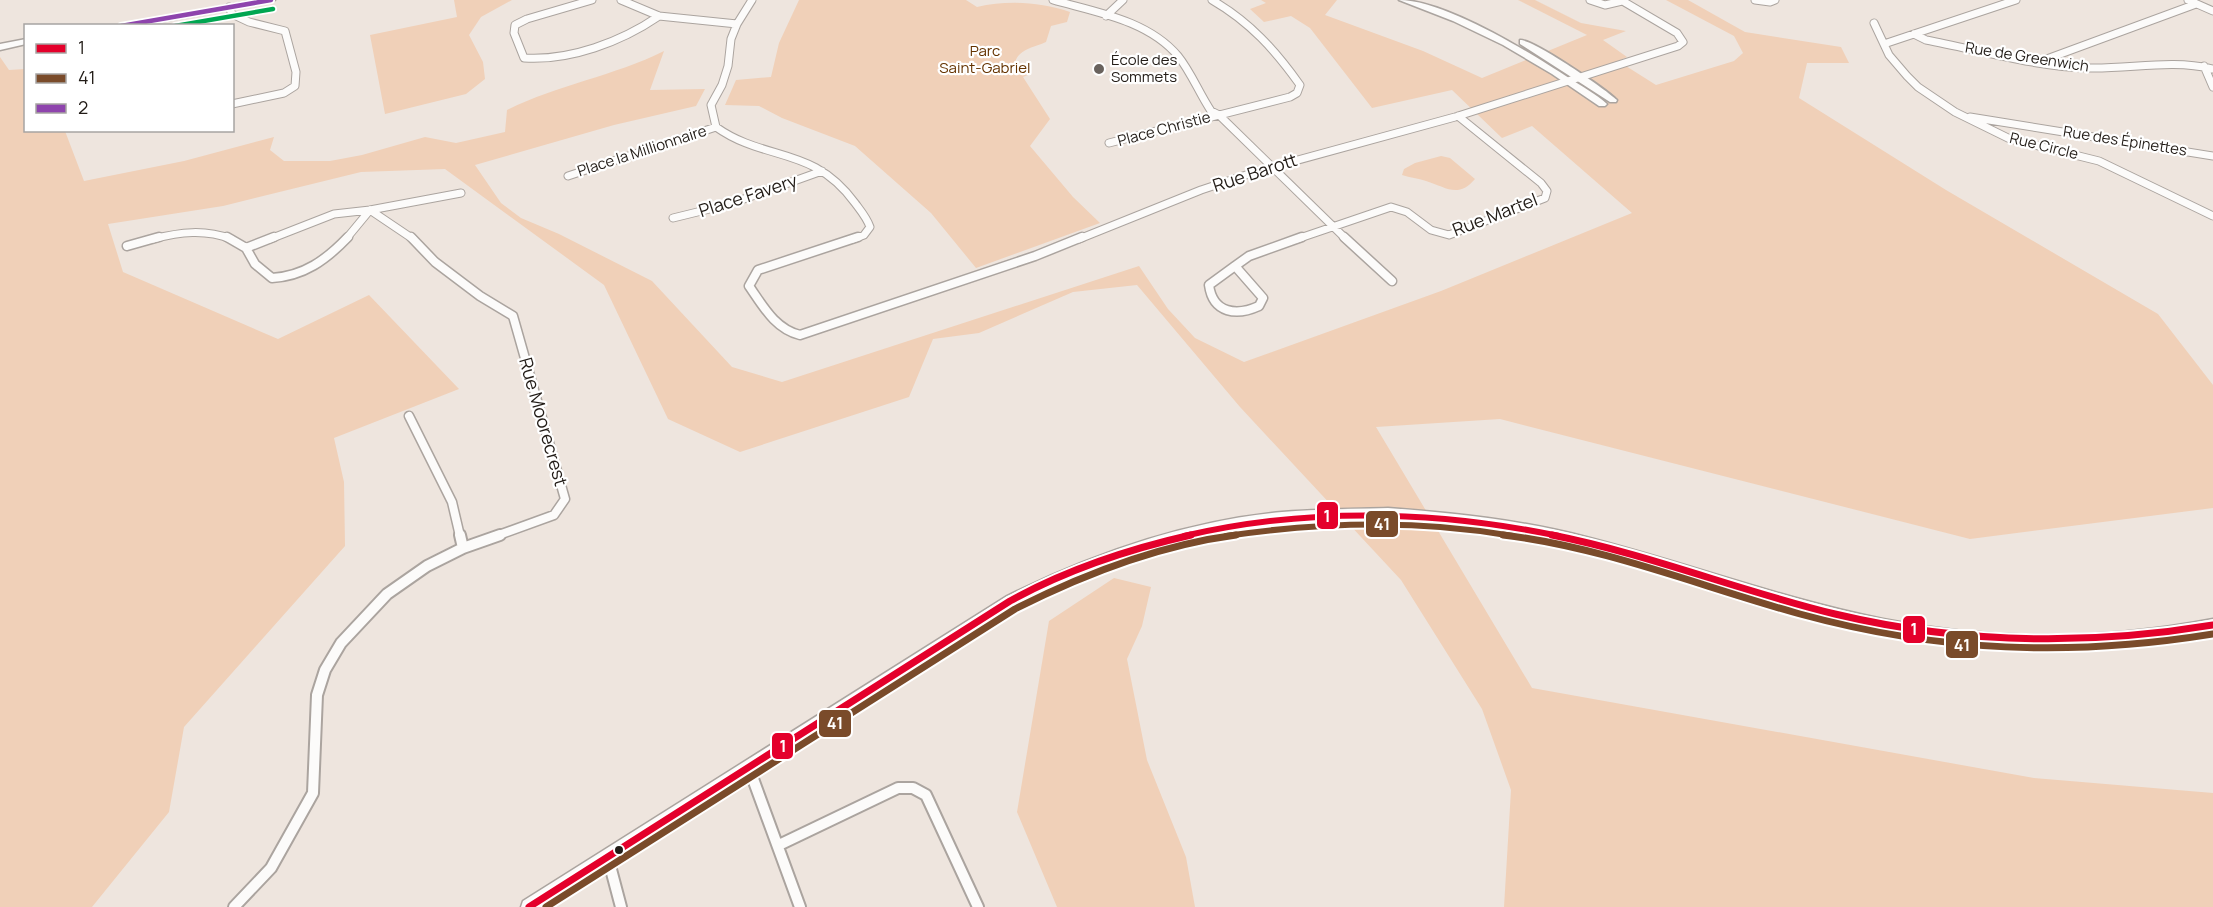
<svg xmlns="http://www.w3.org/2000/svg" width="2213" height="907" font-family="Manrope,sans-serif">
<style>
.green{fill:#f0d0b8}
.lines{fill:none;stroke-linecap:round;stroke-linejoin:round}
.minor-far2-casing{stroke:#aba49f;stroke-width:9}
.minor-far1-casing{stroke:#aba49f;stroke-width:11}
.minor-casing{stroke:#aba49f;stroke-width:14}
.tertiary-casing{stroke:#aba49f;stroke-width:3}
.minor-far2{stroke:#fcfbfa;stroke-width:7}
.minor-far1{stroke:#fcfbfa;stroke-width:8}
.minor{stroke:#fcfbfa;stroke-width:10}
.tertiary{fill:#fcfbfa;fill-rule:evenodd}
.bus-1-far1-casing{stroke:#fff;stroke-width:10}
.bus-1-casing{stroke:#fff;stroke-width:11}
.bus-2-far1-casing{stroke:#fff;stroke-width:10}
.bus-2-casing{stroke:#fff;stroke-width:11}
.bus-3-casing{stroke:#fff;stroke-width:8}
.bus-4-casing{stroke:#fff;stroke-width:8}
.bus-1-far1{stroke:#e4002b;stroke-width:6}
.bus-1{stroke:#e4002b;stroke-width:7}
.bus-2-far1{stroke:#7a4b2a;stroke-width:6}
.bus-2{stroke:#7a4b2a;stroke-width:7}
.bus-3{stroke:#8e44ad;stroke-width:4.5}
.bus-4{stroke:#00a651;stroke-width:4.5}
.poi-dot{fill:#69625d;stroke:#fff;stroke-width:2}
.bus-dot{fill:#221c17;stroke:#fff;stroke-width:2}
.labels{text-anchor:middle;stroke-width:4.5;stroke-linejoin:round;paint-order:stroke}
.far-park-label{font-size:15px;fill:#653300;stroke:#fff}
.far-street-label{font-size:15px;fill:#221c17;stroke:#fff}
.far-poi-label{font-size:15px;fill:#221c17;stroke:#fff;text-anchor:start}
.street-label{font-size:18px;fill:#221c17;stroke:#fff}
.line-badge{stroke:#fff;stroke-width:2}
.badge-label{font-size:16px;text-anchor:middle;font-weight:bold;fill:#fff}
</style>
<rect width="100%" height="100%" fill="#eee5de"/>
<path class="green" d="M 454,0 L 512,0 L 481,17 L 469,35 L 483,62 L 485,79 L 466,94 L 385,114 L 370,35 L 457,17 Z
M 799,0 L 966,0 L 977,7 C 1008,0 1039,2 1070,12 L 1067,22 L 1051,26 L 1046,42 C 1035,47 1018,49 1015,63 L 1030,74 L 1023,77 L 1050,119 L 1030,146 L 1073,197 L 1100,223 L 976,268 L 931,213 L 855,146 L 782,118 L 759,106 L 725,105 L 736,80 L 771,77 L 779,43 Z
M 1261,0 L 1337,0 L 1325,15 L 1423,51 L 1482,78 L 1587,35 L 1518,0 L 1535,0 L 1581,23 L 1626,31 L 1603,40 L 1627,57 L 1618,61 L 1656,85 L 1734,61 L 1743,53 L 1734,36 L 1666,0 L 1688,0 L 1745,32 L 1841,47 L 1849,63 L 1807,63 L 1799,98 L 1946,190 L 2158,314 L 2213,385 L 2213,508 L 1970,539 L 1500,419 L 1376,427 L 1532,688 L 2034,778 L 2213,793 L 2213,907 L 1504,907 L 1511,790 L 1482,709 L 1401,580 L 1240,407 L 1137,285 L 1073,292 L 979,333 L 933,339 L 909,397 L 740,452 L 668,419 L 604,285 L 445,169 L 361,172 L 223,206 L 108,224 L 123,272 L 278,339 L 369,295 L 459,389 L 334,438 L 344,482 L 345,546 L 184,727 L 169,812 L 92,907 L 0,907 L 0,57 L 9,70 L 25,69 L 26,130 L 65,131 L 84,181 L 184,161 L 274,137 L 270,150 L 284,161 L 330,161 L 362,155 L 425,137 L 456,143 L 505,132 L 507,110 C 557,85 614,76 664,51 L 650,90 L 705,89 L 696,106 L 614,125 L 475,165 L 501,203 L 521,218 L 559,234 L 652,281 L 732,367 L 782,382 L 1139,266 L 1168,309 L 1195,338 L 1244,362 L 1441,291 L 1632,213 L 1532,126 L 1502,138 L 1452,90 L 1372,108 L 1310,28 L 1291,16 L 1264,22 L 1250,9 L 1266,3 Z
M 1441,156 L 1450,158 L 1475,179 C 1458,199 1446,187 1426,181 C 1418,178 1410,178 1402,175 L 1404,169 L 1415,163 Z
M 1114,578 L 1151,587 L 1142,626 L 1127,659 L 1147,760 L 1186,857 L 1195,907 L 1057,907 L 1017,812 L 1049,621 Z"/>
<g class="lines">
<defs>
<path id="minor-far2" d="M 592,0 L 527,19 L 515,25 L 514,33 L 524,58 C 570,61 621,42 659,16
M 621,0 L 659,16 L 737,24
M 752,0 L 737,24 L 731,39 L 728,66 L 722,85 L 711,105 L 716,127 C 765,162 813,145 855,203 C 861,211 867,218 870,227 L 864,235 L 853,239
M 1053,0 C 1095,12 1148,20 1178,56 C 1191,72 1199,93 1211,111 L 1219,115 L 1346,239
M 1590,0 L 1605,5 L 1622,1
M 1755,0 L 1770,2 L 1775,0
M 2188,0 L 2213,11
M 229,7 L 232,14 L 249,22 L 285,31 L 296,72 L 295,86 L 284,93 L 232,104
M 1106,16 L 1123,0
M 1874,23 L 1889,55 L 1907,76 L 1918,87 L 1955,112 L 2010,139 L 2099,161 L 2213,216
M 1914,34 L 1926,40 C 1979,50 2035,67 2089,68 C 2132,69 2171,59 2213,69
M 1884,44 L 2016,0
M 2044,60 L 2196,4
M 2204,66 L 2213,87
M 1970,117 L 2213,156
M 1109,143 L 1290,97 L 1297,93 L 1300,85 C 1275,50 1250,22 1212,0
M 568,176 L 716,127
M 370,210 L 413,239
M 370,210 L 461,193
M 673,218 L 730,204 L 822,171
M 153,239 C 180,232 205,229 231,239
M 270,239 L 334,214 L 370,210
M 346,239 L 370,210
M 1079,239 L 1201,190 L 1258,171 L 1455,117 L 1678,46 L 1683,42 L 1677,33 L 1621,0
M 1297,239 L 1391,207 L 1407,212 L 1431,230 L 1449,235 L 1545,198 L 1547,191 L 1541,183 L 1458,116"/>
<path id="minor-far1" d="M 227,237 L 246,248
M 274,237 L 246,248 L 255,264 L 272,278 C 304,276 326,260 348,237
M 411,237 L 435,262 L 480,296 L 513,316 L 565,499 L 554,515 L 496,536
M 858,237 L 758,270 L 749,286 C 763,306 775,329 800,335 L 1035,256 L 1082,237
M 1344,237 L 1392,281
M 127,246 L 159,237
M 1235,266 L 1263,298 L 1259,306 C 1237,316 1213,314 1209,285 Z
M 1235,266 L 1249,256 L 1302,237
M 409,416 L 452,502 L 460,536"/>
<path id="minor" d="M 460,535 L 463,548
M 749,768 L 800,907
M 779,845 L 898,788 L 913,788 L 926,795 L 978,907
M 608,858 L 621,907
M 234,907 L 271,868 L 313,793 L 317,695 L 325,670 L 341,643 L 387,594 L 427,566 L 463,548 L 500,535"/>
<path id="tertiary" d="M 257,0 L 275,0 L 271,2 L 136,26 L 114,26 Z
M 1399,0 C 1445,0 1529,52 1569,78 C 1581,86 1596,94 1607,104 L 1605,106 L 1599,106 L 1552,74 L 1503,45 L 1453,21 Z
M 26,39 L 26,44 L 0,50 L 0,44 Z
M 1520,40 C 1533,39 1606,89 1617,100 L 1616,102 L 1610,102 L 1520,44 Z
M 1388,508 C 1455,513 1521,520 1586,537 C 1685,562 1782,599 1883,619 C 1993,641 2103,640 2213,619 L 2213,631 C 2070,658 1944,649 1804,612 C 1701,584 1601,545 1495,528 C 1325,501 1170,526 1017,604 L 543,907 L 521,907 L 523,901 L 1007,596 C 1094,553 1186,521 1282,512 C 1318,509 1353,509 1388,508 Z"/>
</defs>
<use href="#minor-far2" class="minor-far2-casing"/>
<use href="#minor-far1" class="minor-far1-casing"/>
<use href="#minor" class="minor-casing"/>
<use href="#tertiary" class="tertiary-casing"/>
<use href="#minor-far2" class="minor-far2"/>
<use href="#minor-far1" class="minor-far1"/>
<use href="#minor" class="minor"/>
<use href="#tertiary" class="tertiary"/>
<defs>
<path id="bus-1-far1" d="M 1184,536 C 1309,507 1434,510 1559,536"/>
<path id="bus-1" d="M 1552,535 C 1648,554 1740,591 1835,614 C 1961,644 2086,646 2213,625
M 529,907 L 1010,601 C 1066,570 1129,549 1191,535"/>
<path id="bus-2-far1" d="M 1226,536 C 1321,522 1417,519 1513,536"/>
<path id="bus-2" d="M 1503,535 C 1604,547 1702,587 1800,614 C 1939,652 2071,657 2213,634
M 546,907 L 1015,609 C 1084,574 1160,545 1236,535"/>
<path id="bus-3" d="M 121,26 L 271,0"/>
<path id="bus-4" d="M 175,26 L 273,9"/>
</defs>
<use href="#bus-1-far1" class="bus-1-far1-casing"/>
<use href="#bus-1" class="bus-1-casing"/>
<use href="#bus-2-far1" class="bus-2-far1-casing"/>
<use href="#bus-2" class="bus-2-casing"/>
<use href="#bus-3" class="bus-3-casing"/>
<use href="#bus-4" class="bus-4-casing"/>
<use href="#bus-1-far1" class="bus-1-far1"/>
<use href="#bus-1" class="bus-1"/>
<use href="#bus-2-far1" class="bus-2-far1"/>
<use href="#bus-2" class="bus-2"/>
<use href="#bus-3" class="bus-3"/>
<use href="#bus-4" class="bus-4"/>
</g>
<circle class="poi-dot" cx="1099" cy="69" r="6"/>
<circle class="bus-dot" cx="619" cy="850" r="5"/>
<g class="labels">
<g class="far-park-label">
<text x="985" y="56">Parc<tspan x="985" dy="17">Saint-Gabriel</tspan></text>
</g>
<g class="far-street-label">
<text transform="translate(2027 57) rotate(9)" y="5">Rue de Greenwich</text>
<text transform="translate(1164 129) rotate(-15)" y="5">Place Christie</text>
<text transform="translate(2125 141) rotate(9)" y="5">Rue des Épinettes</text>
<text transform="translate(2044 146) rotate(14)" y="5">Rue Circle</text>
<text transform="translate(642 151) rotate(-18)" y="5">Place la Millionnaire</text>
</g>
<g class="far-poi-label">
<text x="1111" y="65">École des<tspan x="1111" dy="17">Sommets</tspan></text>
</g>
<g class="street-label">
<text transform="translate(1255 173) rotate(-18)" y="6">Rue Barott</text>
<text transform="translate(748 196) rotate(-18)" y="6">Place Favery</text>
<text transform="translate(1495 215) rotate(-21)" y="6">Rue Martel</text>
<text transform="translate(543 422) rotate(74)" y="6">Rue Moorecrest</text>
</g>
</g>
<g class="line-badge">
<rect x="1316" y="501" width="23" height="29" rx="6" fill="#e4002b"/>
<rect x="1365" y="510" width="34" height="28" rx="6" fill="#7a4b2a"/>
<rect x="1902" y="615" width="24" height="29" rx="6" fill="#e4002b"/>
<rect x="1945" y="630" width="34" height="29" rx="6" fill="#7a4b2a"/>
<rect x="818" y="709" width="34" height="29" rx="6" fill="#7a4b2a"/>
<rect x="771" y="732" width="23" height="28" rx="6" fill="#e4002b"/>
</g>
<g class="badge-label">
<text x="1327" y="522">1</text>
<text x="1382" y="530">41</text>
<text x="1914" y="635">1</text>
<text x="1962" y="651">41</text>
<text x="835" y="729">41</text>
<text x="783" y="752">1</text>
</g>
<rect x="24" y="24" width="210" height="108" fill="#ffffff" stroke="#a7a4a2" stroke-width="1.5"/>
<rect x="36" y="44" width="30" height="9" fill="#e4002b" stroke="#a7a4a2" stroke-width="1.5"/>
<text x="78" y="54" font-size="18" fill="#221c17">1</text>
<rect x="36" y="74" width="30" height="9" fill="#7a4b2a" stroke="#a7a4a2" stroke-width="1.5"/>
<text x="78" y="84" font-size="18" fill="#221c17">41</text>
<rect x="36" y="104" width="30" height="9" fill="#8e44ad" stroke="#a7a4a2" stroke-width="1.5"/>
<text x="78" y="114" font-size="18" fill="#221c17">2</text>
</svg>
